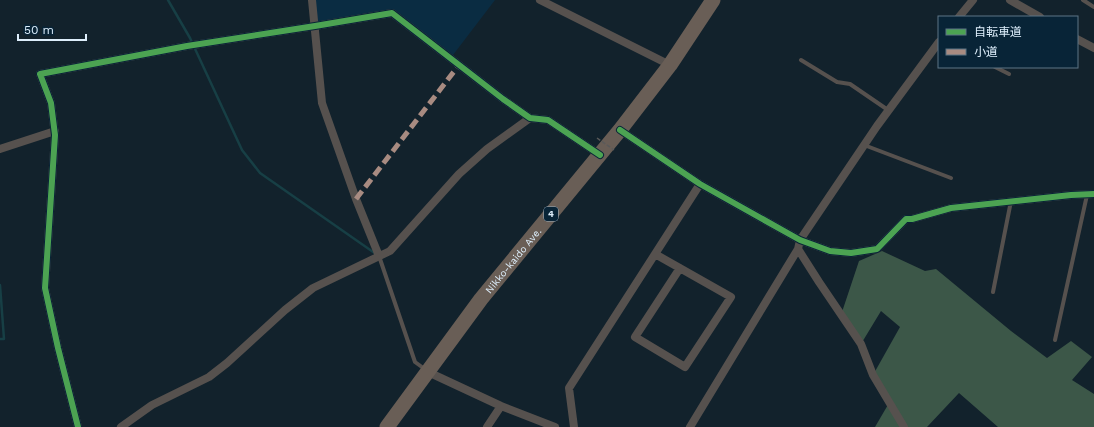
<svg xmlns="http://www.w3.org/2000/svg" width="1094" height="427" font-family="'Work Sans','Noto Sans JP',sans-serif">
<style>
.built{fill:#0a2c42}
.forest{fill:#3c5748}
.lines{fill:none;stroke-linecap:round;stroke-linejoin:round}
.stream{stroke:#173f45;stroke-width:2.5}
.lane{stroke:#56514e;stroke-width:4}
.street{stroke:#56514e;stroke-width:8}
.highway{stroke:#695e56;stroke-width:15}
.path-bridge{stroke:#5a5a5a;stroke-width:1.5;stroke-dasharray:4 2;stroke-linecap:butt}
.quiet{stroke:#a88b81;stroke-width:5;stroke-dasharray:10 5;stroke-linecap:butt}
.cycleway-casing{stroke:#082437;stroke-width:8}
.cycleway{stroke:#4ca352;stroke-width:6}
.labels{text-anchor:middle;stroke-width:4;stroke-linejoin:round;paint-order:stroke}
.shield{fill:#082437;stroke:#9db1c0;stroke-width:1}
.shield-label{font-size:9px;font-weight:bold;fill:#ddeefb}
.street-label{font-size:10px;fill:#ddeefb;stroke:#082437}
</style>
<rect width="100%" height="100%" fill="#12222c"/>
<path class="built" d="M 315,0 L 495,0 L 453,55 L 389,10 L 316,23 Z"/>
<path class="forest" d="M 882,251 L 925,271 L 936,269 L 1011,331 L 1047,358 L 1071,341 L 1092,357 L 1072,380 L 1094,394 L 1094,427 L 998,427 L 959,393 L 927,427 L 875,427 L 889,403 L 873,375 L 900,327 L 881,311 L 861,344 L 841,315 L 859,261 Z"/>
<g class="lines">
<path class="stream" d="M 168,0 L 190,38 L 242,150 L 260,173 L 376,254
M 0,285 L 4,339 L 0,339"/>
<path class="lane" d="M 1083,0 L 1094,7
M 801,60 L 837,82 L 850,84 L 888,110
M 995,67 L 1009,74
M 864,145 L 951,178
M 379,256 L 415,362 L 426,370
M 993,292 L 1011,201
M 1055,340 L 1087,195"/>
<path class="street" d="M 312,0 L 322,103 L 356,199 L 379,256
M 540,0 L 670,65
M 1010,0 L 1040,17
M 959,17 L 973,0
M 1077,39 L 1094,48
M 620,130 L 700,184 L 800,240 L 830,251 L 851,253 L 877,249 L 906,219 L 912,219 L 951,208 L 1071,195 L 1094,194
M 0,149 L 55,131
M 798,249 L 819,282 L 861,344 L 873,375 L 904,427
M 655,254 L 731,297 L 685,367 L 635,337 L 680,268
M 428,372 L 501,406 L 555,427
M 78,427 L 58,348 L 45,288 L 55,135 L 51,103 L 40,74 L 187,46 L 315,26 L 392,13 L 503,99 L 530,118 L 548,120 L 600,155
M 121,427 L 152,405 L 209,377 L 227,363 L 285,310 L 313,288 L 390,251 L 459,174 L 487,149 L 530,118
M 487,427 L 501,406
M 574,427 L 569,388 L 700,184
M 690,427 L 798,249 L 800,240 L 877,126 L 939,42"/>
<path class="highway" id="s1" d="M 387,427 L 481,299 L 620,130 L 670,65 L 713,0"/>
<path class="path-bridge" d="M 597,138 L 614,150"/>
<path class="quiet" d="M 356,199 L 459,65"/>
<defs>
<path id="cycleway" d="M 620,130 L 700,184 L 800,240 L 830,251 L 851,253 L 877,249 L 906,219 L 912,219 L 951,208 L 1071,195 L 1094,194
M 78,427 L 58,348 L 45,288 L 55,135 L 51,103 L 40,74 L 187,46 L 315,26 L 392,13 L 503,99 L 530,118 L 548,120 L 600,155"/>
</defs>
<use href="#cycleway" class="cycleway-casing"/>
<use href="#cycleway" class="cycleway"/>
</g>
<g class="labels">
<rect class="shield" x="544" y="207" width="14" height="14" rx="3"/>
<g class="shield-label">
<text x="551" y="217">4</text>
</g>
<g class="street-label">
<text dy="4" stroke="none"><textPath href="#s1" startOffset="209">Nikko-kaido Ave.</textPath></text>
</g>
</g>
<rect x="938" y="16" width="140" height="52" fill="#082437" stroke="#5d7585"/>
<rect x="946" y="29" width="20" height="6" fill="#4ca352" stroke="#5d7585"/>
<text x="974" y="36" font-size="12" fill="#ddeefb">自転車道</text>
<rect x="946" y="49" width="20" height="6" fill="#a88b81" stroke="#5d7585"/>
<text x="974" y="56" font-size="12" fill="#ddeefb">小道</text>
<path d="M18 34v6h68v-6" fill="none" stroke="#ddeefb" stroke-width="2"/>
<text x="24" y="34" font-size="12" fill="#ddeefb" stroke="#082437" stroke-width="3" paint-order="stroke">50 m</text>
</svg>
